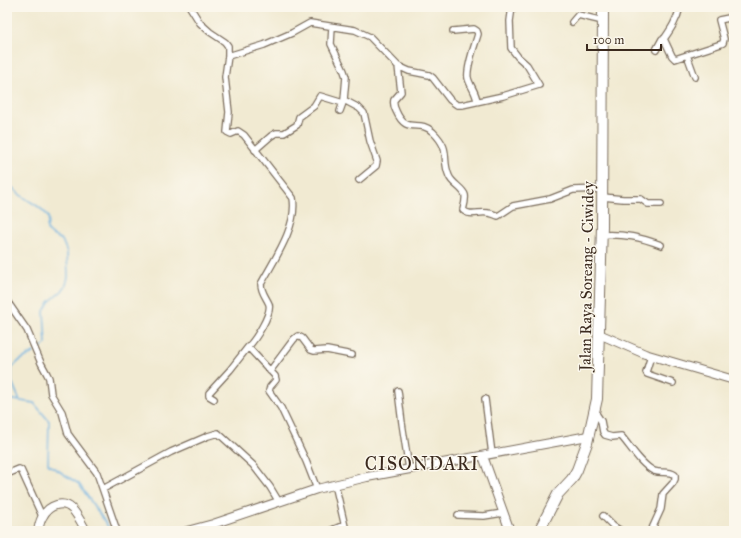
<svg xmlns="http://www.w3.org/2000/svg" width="741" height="538" font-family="'IM FELL Great Primer',serif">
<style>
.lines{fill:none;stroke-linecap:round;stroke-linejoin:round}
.stream{stroke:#6ab0e1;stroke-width:1.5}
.street-casing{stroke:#7b6d5d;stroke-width:8}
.secondary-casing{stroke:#7b6d5d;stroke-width:10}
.highway-casing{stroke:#7b6d5d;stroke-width:12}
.street{stroke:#fff;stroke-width:5.5}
.secondary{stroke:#fff;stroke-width:8}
.highway{stroke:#fff;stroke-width:10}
.labels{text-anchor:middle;stroke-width:3;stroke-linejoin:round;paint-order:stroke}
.street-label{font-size:16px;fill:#3b2a1e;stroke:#fbf7ec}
.quarter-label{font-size:18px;letter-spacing:1px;fill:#3b2a1e;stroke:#fbf7ec}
</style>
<rect width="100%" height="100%" fill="#fbf7ec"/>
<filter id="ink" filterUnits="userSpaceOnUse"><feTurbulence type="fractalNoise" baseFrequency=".025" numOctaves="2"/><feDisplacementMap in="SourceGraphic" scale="8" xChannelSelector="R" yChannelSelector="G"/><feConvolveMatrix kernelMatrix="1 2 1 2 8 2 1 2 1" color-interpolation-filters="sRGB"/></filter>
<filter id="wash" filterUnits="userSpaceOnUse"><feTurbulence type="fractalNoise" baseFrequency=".012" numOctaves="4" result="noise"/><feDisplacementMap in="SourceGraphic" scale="16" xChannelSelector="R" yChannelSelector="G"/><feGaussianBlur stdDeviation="0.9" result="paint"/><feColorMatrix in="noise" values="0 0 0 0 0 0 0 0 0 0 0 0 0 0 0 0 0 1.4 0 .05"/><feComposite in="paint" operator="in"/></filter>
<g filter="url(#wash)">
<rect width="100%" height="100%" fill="#f1ead2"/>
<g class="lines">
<path class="stream" d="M 7,182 C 11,185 14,190 18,193 C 27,201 40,205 47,215 C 53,223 41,227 51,234 C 54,237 59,238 62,240 L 67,252 L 68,277 L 66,285 L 62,291 L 49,302 L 44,311 L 46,344 L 37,350
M 7,399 L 34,403 L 49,421 L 48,464 L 79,484 L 111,531
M 20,401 L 12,382 L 12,368 L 19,361 L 34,352"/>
</g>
</g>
<g filter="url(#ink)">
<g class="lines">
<defs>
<path id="street" d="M 190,7 L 200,23 L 210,32 L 225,42 L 228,46 L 228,56 L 225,77 L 229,112 L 227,132 L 231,134 L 238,131 L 244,135 L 293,198 C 298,226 274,260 261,284 C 261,292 266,297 269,304 C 272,314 255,340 248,347 L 275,376 L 276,380 L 270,387 L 269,391 L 281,408 L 306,461 L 317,489
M 572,22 L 578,15 L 603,21
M 332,27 L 331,44 L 344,71 L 346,77 L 344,100 L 340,111
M 453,31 L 474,29 L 477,31 L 478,34 C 475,45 466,67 468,78 C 470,86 476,92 477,101
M 664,39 L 672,56 L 675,59 L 721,44 L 723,43 L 724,39 L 719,20 L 734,17
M 656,50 L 662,39 L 664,39 C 671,29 677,20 680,7
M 687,55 L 695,77
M 228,56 L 264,45 L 292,33 L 310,23 L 355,30 L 370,37 L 398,66 L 409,71 L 429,75 L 433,78 L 450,100 L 457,105 L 462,105 L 503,96 L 539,85 L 527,65 L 518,57 L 511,48 L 510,21 L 512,7
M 398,66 L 401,92 L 394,100 C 393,104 394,107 396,111 C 407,136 418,118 433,132 C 452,151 441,157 449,176 C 452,184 463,188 465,195 C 466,200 464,206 463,210 C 470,217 480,211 488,213 C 492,213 495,215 498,216 L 513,206 L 550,199 L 573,190 L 603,189
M 344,100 L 359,108 L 364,113 L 370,141 L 377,161 L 376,166 L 359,180
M 255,150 L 271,136 L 276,133 L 284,133 L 297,125 L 299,117 L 314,106 L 320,96 L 343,103
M 603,197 L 623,199 L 641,199 L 648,204 L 661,204
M 602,235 C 625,234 640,237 661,245
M 7,301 L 27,330 L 41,363 L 47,374 L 49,378 L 51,394 L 62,412 L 68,434 L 97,473 L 117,531
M 733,327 L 734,327
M 651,356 L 646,372 L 647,374 L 673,383
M 270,371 L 294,339 L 298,336 L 302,338 L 311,350 L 314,351 L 327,350 L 352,355
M 398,391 L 402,423 L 409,469
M 214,399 L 209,396 L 209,393 L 230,370 L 248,347
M 485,399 L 492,454
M 595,412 L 601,421 L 603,432 L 605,435 L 612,437 L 621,436 C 630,446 641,465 654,471 C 661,474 668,470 675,475 L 675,479 L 673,483 L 663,494 L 661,509 L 651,531
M 7,474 L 19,469 L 21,470 L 42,516
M 335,484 L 346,531
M 103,489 L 171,452 L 208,436 L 218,433 L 253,465 L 270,487 L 279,502
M 458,515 L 484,516 L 503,513
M 603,516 L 613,526 L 621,531
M 330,531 L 344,525"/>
<path id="secondary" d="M 599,334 L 645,354 L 734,380
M 483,456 L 510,531
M 38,531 C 39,526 40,520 43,516 C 49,505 63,500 72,509 C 78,515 82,524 86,531
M 187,531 L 213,524 L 317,489 L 367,477 L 588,436"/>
<path id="highway" d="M 539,531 L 558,494 L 572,479 L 577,470 L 587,443 L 597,399 L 602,226 L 603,7"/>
</defs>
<use href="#street" class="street-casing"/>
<use href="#secondary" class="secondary-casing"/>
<use href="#highway" class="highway-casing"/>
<use href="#street" class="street"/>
<use href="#secondary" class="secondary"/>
<use href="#highway" class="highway"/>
</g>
</g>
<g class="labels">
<g class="street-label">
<text transform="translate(586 276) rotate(-89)" y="6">Jalan Raya Soreang - Ciwidey</text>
</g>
<g class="quarter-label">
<text x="422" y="470">CISONDARI</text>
</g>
</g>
<rect width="741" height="538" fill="none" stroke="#fbf7ec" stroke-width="24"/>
<path d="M587 44v6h74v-6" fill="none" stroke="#3b2a1e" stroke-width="2"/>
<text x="593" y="44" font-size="12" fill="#3b2a1e" stroke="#fbf7ec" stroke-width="3" paint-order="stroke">100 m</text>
</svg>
